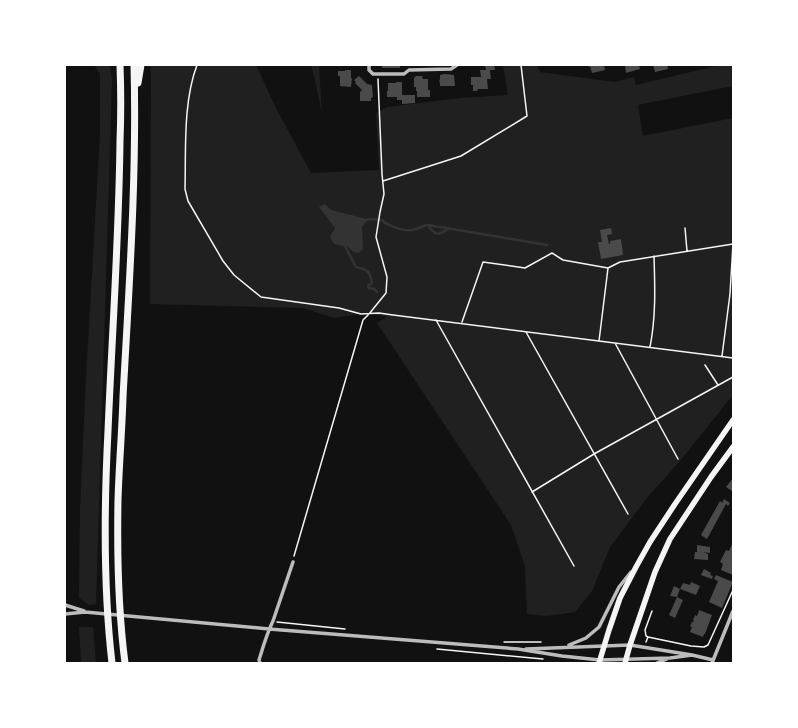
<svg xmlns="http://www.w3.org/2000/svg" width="798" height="728" font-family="Inter,sans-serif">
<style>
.green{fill:#202020}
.water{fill:#333}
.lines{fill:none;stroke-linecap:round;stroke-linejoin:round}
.stream{stroke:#333;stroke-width:2.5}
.building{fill:#4a4a4a}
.path{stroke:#f5f5f5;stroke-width:1.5}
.minor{stroke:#bcbcbc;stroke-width:3.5}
.primary{stroke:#f5f5f5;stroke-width:5.5}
.motorway{stroke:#f5f5f5;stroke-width:7}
</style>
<rect width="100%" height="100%" fill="#111"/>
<path class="green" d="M 94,65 L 110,65 L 112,81 L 96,604 L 89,605 L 79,598 L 80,509 L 86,378 L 100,134 L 100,74 Z
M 150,65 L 256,65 L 276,108 L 311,173 L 379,170 L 376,113 L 387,107 L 461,98 L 508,95 L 503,65 L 537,65 L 540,72 L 615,82 L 634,77 L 636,85 L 720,65 L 733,65 L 733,86 L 638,105 L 643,136 L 733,118 L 733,395 L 680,461 L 646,499 L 610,547 L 592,591 L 575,612 L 547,616 L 527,614 L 525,566 L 511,525 L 377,323 L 387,317 L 365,313 L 334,318 L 303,308 L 150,304 L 151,76 Z
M 311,65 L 319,65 L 322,114 L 315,80 Z
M 79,627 L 93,627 L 96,663 L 81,663 Z"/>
<path class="water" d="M 325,204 L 331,210 L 367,219 L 366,222 L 362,227 L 363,249 L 359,253 L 354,252 L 348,247 L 334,244 L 330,237 L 335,228 L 319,207 Z"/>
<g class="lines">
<path class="stream" d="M 366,220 L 370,219 L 382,220 L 385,223 C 395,227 405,233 416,229 C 421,228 423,225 428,225 L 547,245
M 428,225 C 435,236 439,236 449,228
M 345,246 L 356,267 C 368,269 370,272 372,283 L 368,286 L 369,288 L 374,289 L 377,292"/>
</g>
<path class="building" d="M 382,65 L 400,65 L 400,68 L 382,68 Z
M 485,65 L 494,65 L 495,70 L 490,70 L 491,79 L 487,79 L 488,89 L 478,89 L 477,91 L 473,91 L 473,85 L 471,85 L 471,77 L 481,77 L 480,70 L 486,70 Z
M 588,65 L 604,65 L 605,70 L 592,73 L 590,66 L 589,67 Z
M 625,65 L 639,65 L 640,69 L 626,73 Z
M 653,65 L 667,65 L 668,69 L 655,72 Z
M 345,70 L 351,70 L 351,78 L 352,78 L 351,87 L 340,86 L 340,76 L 338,76 L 338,71 L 345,71 Z
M 445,74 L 454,75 L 455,86 L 440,86 L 440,83 L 439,81 L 440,79 L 440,75 Z
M 359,76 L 367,84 L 372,85 L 373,97 L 371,98 L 371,101 L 360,101 L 360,92 L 362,90 L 355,83 L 356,82 L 354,80 Z
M 416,76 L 422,76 L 423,79 L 428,79 L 428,90 L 430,90 L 430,97 L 417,97 L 417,91 L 416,91 L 416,87 L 414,87 L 414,78 Z
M 396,82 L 402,82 L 402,95 L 415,95 L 415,103 L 402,104 L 402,100 L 397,100 L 397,97 L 387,97 L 387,91 L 388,91 L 388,83 L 396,83 Z
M 611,228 L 612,234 L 607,235 L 609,244 L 610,244 L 610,241 L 621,239 L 623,255 L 601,259 L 598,242 L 602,242 L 600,230 Z
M 733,478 L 733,490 L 732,491 L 726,487 Z
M 724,499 L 730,503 L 728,506 L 726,504 L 707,539 L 701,535 L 720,501 L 722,503 Z
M 732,544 L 733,545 L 733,575 L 721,570 L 723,564 L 720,562 L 726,550 L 729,551 Z
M 697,545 L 710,547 L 710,553 L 703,552 L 708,554 L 708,560 L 694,559 L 695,552 L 697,552 Z
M 704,569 L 711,573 L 710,575 L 713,576 L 712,579 L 701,575 Z
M 716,575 L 733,582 L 722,608 L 709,602 L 718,581 L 714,579 Z
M 691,582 L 700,586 L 696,595 L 680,589 L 683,583 L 690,585 Z
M 674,586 L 680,589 L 677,597 L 670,596 Z
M 677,597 L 683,600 L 675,618 L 669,615 Z
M 699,610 L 712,615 L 705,634 L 704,634 L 703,637 L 690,632 L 692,627 L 690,626 L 692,622 L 693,622 L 694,621 L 693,620 L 695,615 L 697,616 Z"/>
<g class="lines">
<path class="path" d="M 197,65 C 183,102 186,149 185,189 L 188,201 L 223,261 L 234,275 L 261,297 L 339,308 L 361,314 L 379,313 L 393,315 L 733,358
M 383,181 L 461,156 L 527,116 L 521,65
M 685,228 L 687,251
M 436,320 L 574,566
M 462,322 L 483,262 L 525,268 L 552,253 L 563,260 L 608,268 L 620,262 L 733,244
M 526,332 L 628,514
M 599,341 L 608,268
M 615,343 L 678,459
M 650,347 C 656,317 655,287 654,256
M 722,356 L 730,294 L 733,244
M 705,365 L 718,385
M 532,492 L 594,454 L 733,377
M 294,556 L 363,320 L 369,314 L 386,293 L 387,277 L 376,237 L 380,212 L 384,194 L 382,174 L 378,79
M 277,622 L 345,629
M 648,637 L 691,646 L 704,647 L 708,645 L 733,590
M 504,642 L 541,642
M 646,642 L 648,637 L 646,636 L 645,630 L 652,611
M 437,649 L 543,659"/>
<path class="minor" d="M 369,65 L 369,70 L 373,74 L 404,74 L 409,70 L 451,69 L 457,65
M 65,605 L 84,611
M 65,614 L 85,612 L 269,629 L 518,649 L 562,656 L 600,660 L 670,658 L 692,655
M 569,645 L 586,638 L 599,627 L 619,587 L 631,572
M 526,649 L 630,645 L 692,655 L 713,660
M 260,663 L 259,660 C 263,647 267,633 273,621 L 293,562
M 657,663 L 667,659
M 712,663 L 733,611"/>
<path class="primary" d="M 599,663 L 609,630 L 620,598 L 636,567 L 650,542 L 675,504 L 733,420
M 625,663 L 630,645 L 655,572 L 670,539 L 711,477 L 733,447"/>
<path class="motorway" d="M 138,83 L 141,65
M 112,663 C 103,586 104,508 108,431 C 112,334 119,237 120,141 C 121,115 121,90 120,65
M 125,663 C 118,609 117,554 118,500 C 119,466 122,431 123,397 C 129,287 137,176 134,65"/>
</g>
<rect width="798" height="728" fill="none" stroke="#ffffff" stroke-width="132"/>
</svg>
